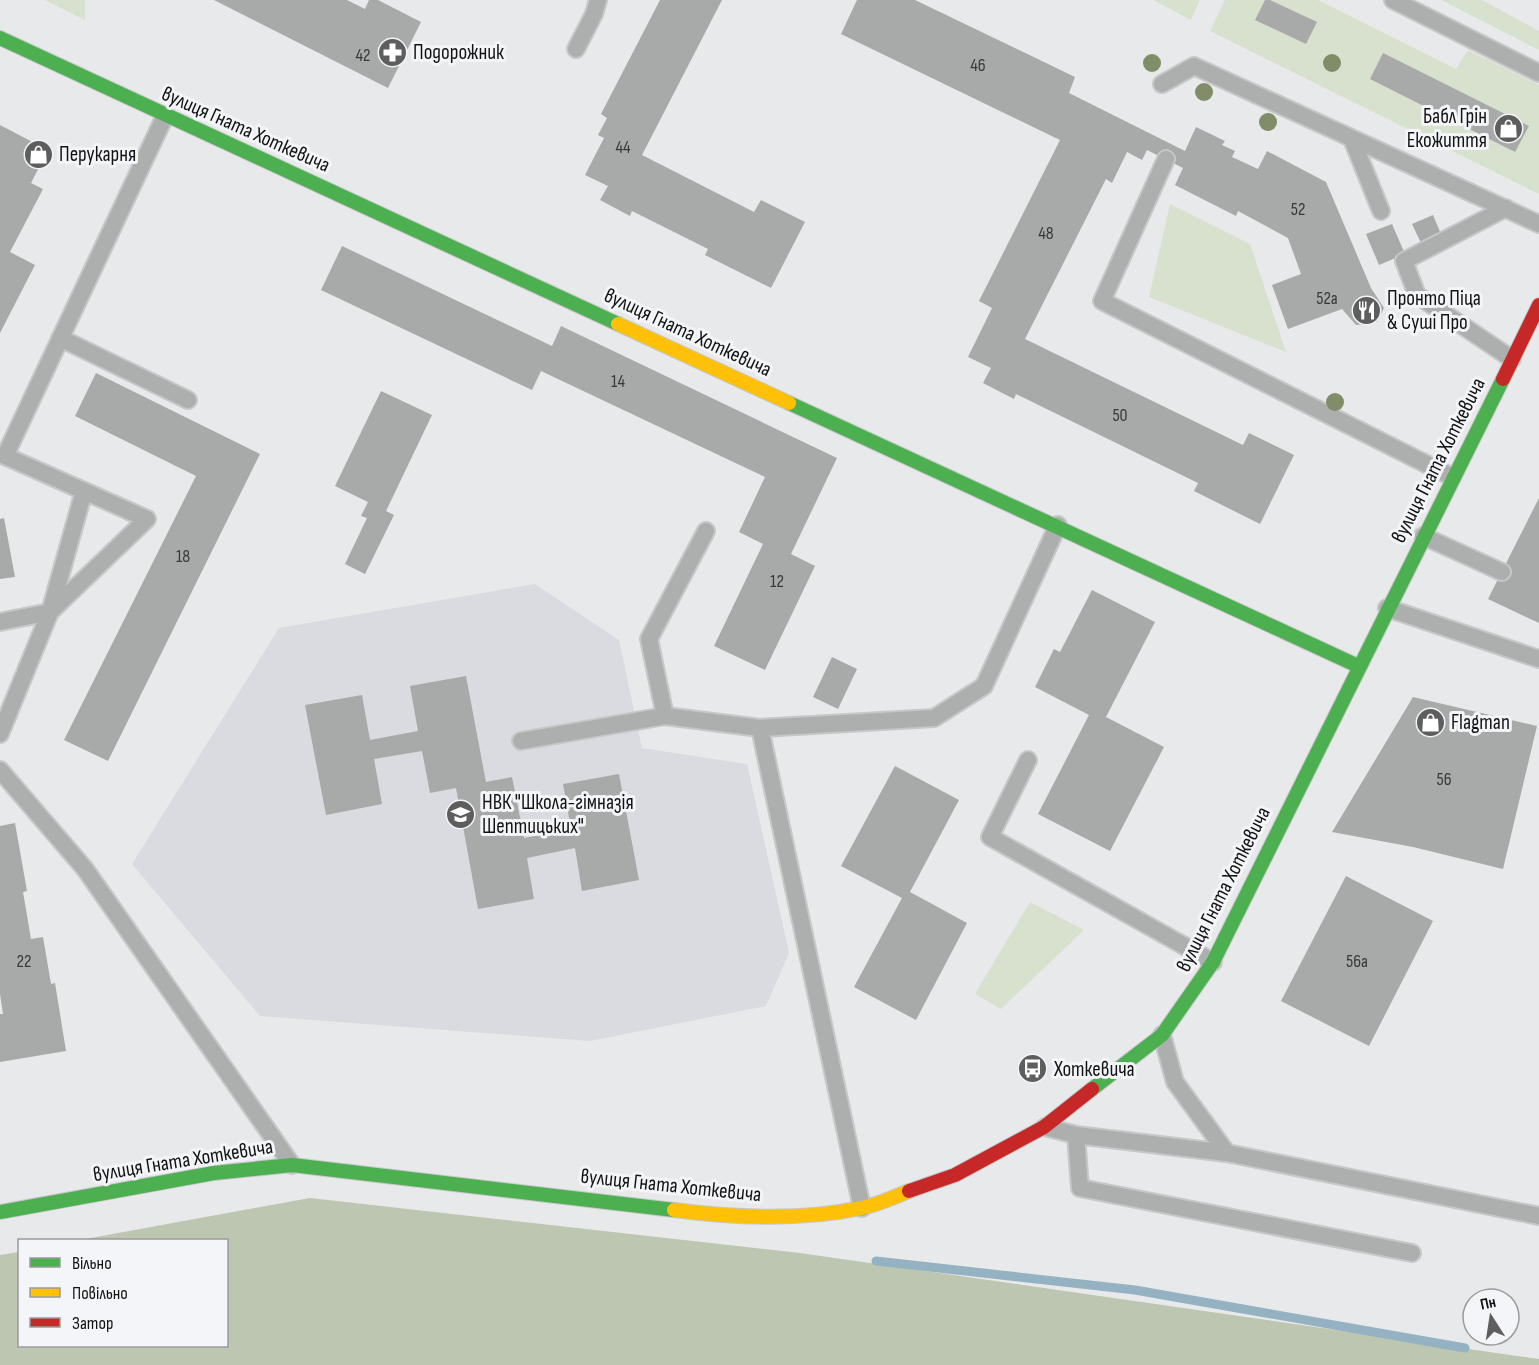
<svg xmlns="http://www.w3.org/2000/svg" width="1539" height="1365" font-family="'Sofia Sans Condensed',sans-serif">
<style>
.built{fill:#d9dbe0}
.green{fill:#d8e1cd}
.forest{fill:#bcc6b1}
.lines{fill:none;stroke-linecap:round;stroke-linejoin:round}
.stream{stroke:#95b2c3;stroke-width:9}
.building{fill:#a8a9a9}
.lane-casing{stroke:#c6c7c8;stroke-width:20}
.fast-casing{stroke:#c6c7c8;stroke-width:16}
.slow-casing{stroke:#c6c7c8;stroke-width:16}
.jam-casing{stroke:#c6c7c8;stroke-width:16}
.lane{stroke:#adaeae;stroke-width:16}
.fast{stroke:#4caf50;stroke-width:14}
.slow{stroke:#ffc107;stroke-width:14}
.jam{stroke:#c62828;stroke-width:14}
.tree{fill:#818c69}
.labels{text-anchor:middle;stroke-width:6;stroke-linejoin:round;paint-order:stroke}
.number-label{font-size:18px;fill:#383839}
.poi-label{font-size:21px;fill:#131314;stroke:#f4f5f9;text-anchor:start}
.street-label{font-size:21px;fill:#131314;stroke:#f4f5f9}
</style>
<rect width="100%" height="100%" fill="#e8e9ea"/>
<path class="built" d="M 535,584 L 619,640 L 642,748 L 747,764 L 789,953 L 766,1006 L 590,1041 L 260,1016 L 132,864 L 279,628 Z"/>
<path class="green" d="M 45,0 L 85,0 L 85,20 Z
M 1153,0 L 1200,0 L 1191,20 Z
M 1225,0 L 1318,0 L 1456,69 L 1468,50 L 1539,85 L 1539,194 L 1210,31 Z
M 1441,0 L 1482,0 L 1539,31 L 1539,50 Z
M 1170,204 L 1250,244 L 1286,352 L 1149,297 Z
M 1030,902 L 1084,930 L 1001,1009 L 975,994 Z"/>
<path class="forest" d="M 310,1198 L 800,1253 L 1539,1359 L 1539,1365 L 0,1365 L 0,1255 L 19,1252 L 20,1346 L 226,1346 L 226,1240 L 80,1240 Z"/>
<g class="lines">
<path class="stream" d="M 876,1261 L 1135,1290 L 1465,1348"/>
</g>
<path class="building" d="M 214,0 L 347,0 L 365,9 L 369,0 L 378,0 L 421,22 L 388,88 Z
M 660,0 L 722,0 L 642,155 L 754,212 L 761,200 L 805,222 L 771,288 L 705,255 L 708,249 L 632,211 L 630,216 L 600,200 L 608,186 L 585,175 L 604,138 L 598,135 L 607,118 L 601,114 Z
M 857,0 L 915,0 L 1075,77 L 1069,93 L 1185,151 L 1196,127 L 1225,141 L 1222,145 L 1235,151 L 1232,157 L 1258,169 L 1267,151 L 1326,182 L 1371,288 L 1384,308 L 1377,322 L 1356,325 L 1342,309 L 1288,329 L 1272,285 L 1301,274 L 1288,238 L 1238,211 L 1236,216 L 1175,185 L 1183,168 L 1147,150 L 1142,160 L 1127,152 L 1112,183 L 1106,179 L 1025,339 L 1243,445 L 1249,433 L 1294,455 L 1260,524 L 1194,491 L 1198,483 L 1016,394 L 1014,399 L 983,383 L 991,368 L 968,357 L 992,308 L 979,301 L 1060,140 L 841,34 Z
M 1265,0 L 1270,0 L 1317,22 L 1306,44 L 1255,20 Z
M 1383,53 L 1529,126 L 1515,152 L 1370,79 Z
M 0,125 L 48,150 L 31,183 L 43,189 L 10,252 L 35,265 L 0,333 Z
M 1433,215 L 1441,234 L 1421,243 L 1412,224 Z
M 1392,224 L 1405,254 L 1379,265 L 1366,234 Z
M 342,246 L 552,346 L 561,326 L 837,458 L 791,554 L 815,566 L 765,670 L 714,646 L 763,544 L 739,532 L 765,477 L 541,371 L 532,390 L 321,290 Z
M 96,373 L 260,454 L 108,761 L 64,740 L 196,476 L 75,416 Z
M 381,391 L 432,415 L 386,511 L 394,515 L 365,574 L 345,564 L 367,518 L 361,516 L 368,502 L 335,486 Z
M 1539,498 L 1539,623 L 1488,599 Z
M 4,518 L 15,577 L 0,579 L 0,519 Z
M 1092,590 L 1155,622 L 1106,717 L 1164,747 L 1110,851 L 1038,814 L 1089,715 L 1035,687 L 1054,649 L 1060,652 Z
M 832,657 L 857,669 L 838,709 L 813,697 Z
M 466,676 L 486,782 L 512,777 L 524,838 L 571,829 L 563,784 L 619,774 L 639,880 L 582,891 L 575,848 L 527,858 L 534,899 L 478,909 L 456,788 L 430,793 L 422,751 L 374,759 L 382,804 L 326,815 L 305,705 L 362,695 L 370,740 L 418,731 L 410,686 Z
M 1413,697 L 1537,726 L 1503,869 L 1413,847 L 1332,832 Z
M 895,766 L 959,800 L 910,892 L 967,923 L 916,1020 L 854,987 L 902,898 L 841,866 Z
M 15,823 L 27,891 L 23,892 L 31,939 L 43,937 L 51,984 L 55,983 L 66,1051 L 0,1062 L 0,1014 L 3,1014 L 0,994 L 0,826 Z
M 1346,876 L 1433,921 L 1369,1046 L 1281,1001 Z"/>
<g class="lines">
<defs>
<path id="lane" d="M 1393,0 L 1539,73
M 576,49 L 594,14 L 598,0
M 1162,84 L 1194,66 L 1539,224
M 1352,139 L 1381,211
M 1166,159 L 1102,301 L 1452,477
M 1506,208 L 1404,261 L 1417,295 L 1512,359
M 60,338 L 188,400
M 706,531 L 649,639 L 665,716 L 760,728
M 1423,536 L 1502,572
M 1387,608 L 1539,659
M 0,622 L 50,612 L 147,519 L 84,491
M 0,734 L 50,612 L 84,491 L 5,456 L 165,116
M 521,741 L 665,716
M 1028,760 L 990,837 L 1213,962
M 0,770 L 85,869 L 292,1165
M 1162,1035 L 1175,1082 L 1227,1153
M 1045,1127 L 1076,1135 L 1227,1153 L 1539,1216
M 1076,1135 L 1080,1188 L 1412,1253
M 862,1208 L 760,728 L 934,718 L 984,686 L 1058,525"/>
<path id="fast" d="M 0,38 L 618,324
M 789,403 L 1358,666
M 1092,1089 L 1162,1035 L 1213,962 L 1503,379
M 0,1212 L 214,1173 L 292,1165 L 674,1210"/>
<path id="slow" d="M 618,324 L 789,403
M 674,1210 C 735,1218 800,1221 861,1208 C 877,1205 894,1197 909,1191"/>
<path id="jam" d="M 1503,379 L 1539,305
M 909,1191 L 955,1175 L 1044,1127 L 1092,1089"/>
</defs>
<use href="#lane" class="lane-casing"/>
<use href="#fast" class="fast-casing"/>
<use href="#slow" class="slow-casing"/>
<use href="#jam" class="jam-casing"/>
<use href="#lane" class="lane"/>
<use href="#fast" class="fast"/>
<use href="#slow" class="slow"/>
<use href="#jam" class="jam"/>
</g>
<g class="tree">
<circle cx="1152" cy="63" r="9"/>
<circle cx="1332" cy="63" r="9"/>
<circle cx="1204" cy="92" r="9"/>
<circle cx="1268" cy="122" r="9"/>
<circle cx="1335" cy="402" r="9"/>
</g>
<defs>
<symbol id="pharmacy-disc" viewBox="-11 -11 22 22"><circle r="9.5" fill="#5e5e5f" stroke="#f4f5f9"/><path d="M-2-6h4v4h4v4h-4v4h-4v-4h-4v-4h4Z" fill="#fff"/></symbol>
<symbol id="shop-disc" viewBox="-11 -11 22 22"><circle r="9.5" fill="#5e5e5f" stroke="#f4f5f9"/><path d="M-5-2.5h2.3a2.7 3.5 0 0 1 5.4 0H5L5.5 6h-11ZM-1.5-2.5h3a1.5 2.3 0 0 0-3 0Z" fill="#fff"/></symbol>
<symbol id="restaurant-disc" viewBox="-11 -11 22 22"><circle r="9.5" fill="#5e5e5f" stroke="#f4f5f9"/><path d="M-5-6h1v4h1v-4h1v4h1v-4h1v5L-1.5 .5V6h-2V.5L-5-1ZM5-6V6H3V1.5H1.5Q1.5-4 5-6Z" fill="#fff"/></symbol>
<symbol id="school-disc" viewBox="-11 -11 22 22"><circle r="9.5" fill="#5e5e5f" stroke="#f4f5f9"/><path d="M0-5L7-2L0 1L-7-2ZM-4 1L0 2.5L4 1V4Q0 6-4 4Z" fill="#fff"/></symbol>
<symbol id="bus-disc" viewBox="-11 -11 22 22"><circle r="9.5" fill="#5e5e5f" stroke="#f4f5f9"/><path d="M-5-6H5V4H4V6H2V4H-2V6H-4V4H-5ZM-3.5-4V0h7V-4ZM-3.5 1.2v1.5H-2V1.2ZM2 1.2v1.5H3.5V1.2Z" fill="#fff"/></symbol>
</defs>
<g fill-rule="evenodd">
<use href="#pharmacy-disc" x="376" y="36" width="33" height="33"/>
<use href="#shop-disc" x="1492" y="112" width="33" height="33"/>
<use href="#shop-disc" x="22" y="138" width="33" height="33"/>
<use href="#restaurant-disc" x="1350" y="294" width="33" height="33"/>
<use href="#shop-disc" x="1414" y="706" width="33" height="33"/>
<use href="#school-disc" x="444" y="798" width="33" height="33"/>
<use href="#bus-disc" x="1016" y="1052" width="33" height="33"/>
</g>
<g class="labels">
<g class="number-label">
<text x="363" y="61">42</text>
<text x="978" y="71">46</text>
<text x="623" y="153">44</text>
<text x="1298" y="215">52</text>
<text x="1046" y="239">48</text>
<text x="1327" y="304">52а</text>
<text x="618" y="387">14</text>
<text x="1120" y="421">50</text>
<text x="183" y="562">18</text>
<text x="777" y="587">12</text>
<text x="1444" y="785">56</text>
<text x="24" y="967">22</text>
<text x="1357" y="967">56а</text>
</g>
<g class="poi-label">
<text x="413" y="59">Подорожник</text>
<text x="1487" y="123" text-anchor="end">Бабл Грін<tspan x="1487" dy="24">Eкожиття</tspan></text>
<text x="59" y="161">Перукарня</text>
<text x="1387" y="305">Пронто Піца<tspan x="1387" dy="24">&amp; Суші Про</tspan></text>
<text x="1451" y="729">Flagman</text>
<text x="482" y="809">НВК "Школа-гімназія<tspan x="482" dy="24">Шептицьких"</tspan></text>
<text x="1054" y="1076">Хоткевича</text>
</g>
<g class="street-label">
<text transform="translate(246 129) rotate(24)" y="7">вулиця Гната Хоткевича</text>
<text transform="translate(688 332) rotate(25)" y="7">вулиця Гната Хоткевича</text>
<text transform="translate(1438 460) rotate(-63)" y="7">вулиця Гната Хоткевича</text>
<text transform="translate(1223 889) rotate(-63)" y="7">вулиця Гната Хоткевича</text>
<text transform="translate(183 1160) rotate(-9)" y="7">вулиця Гната Хоткевича</text>
<text transform="translate(671 1185) rotate(6)" y="7">вулиця Гната Хоткевича</text>
</g>
</g>
<rect x="18" y="1239" width="210" height="108" fill="#f4f5f9" stroke="#9a9b9d" stroke-width="1.5"/>
<rect x="30" y="1258" width="30" height="9" fill="#4caf50" stroke="#9a9b9d" stroke-width="1.5"/>
<text x="72" y="1269" font-size="18" fill="#131314">Вільно</text>
<rect x="30" y="1288" width="30" height="9" fill="#ffc107" stroke="#9a9b9d" stroke-width="1.5"/>
<text x="72" y="1299" font-size="18" fill="#131314">Повільно</text>
<rect x="30" y="1318" width="30" height="9" fill="#c62828" stroke="#9a9b9d" stroke-width="1.5"/>
<text x="72" y="1329" font-size="18" fill="#131314">Затор</text>
<g transform="translate(1491 1317) rotate(348)"><circle r="28" fill="#f4f5f9" stroke="#9a9b9d" stroke-width="1.5"/>
<path d="M0-4.5L10 22L0 15L-10 22Z" fill="#5e5e5f"/>
<text y="-9" font-size="16" font-weight="bold" text-anchor="middle" fill="#131314">Пн</text>
</g>
</svg>
